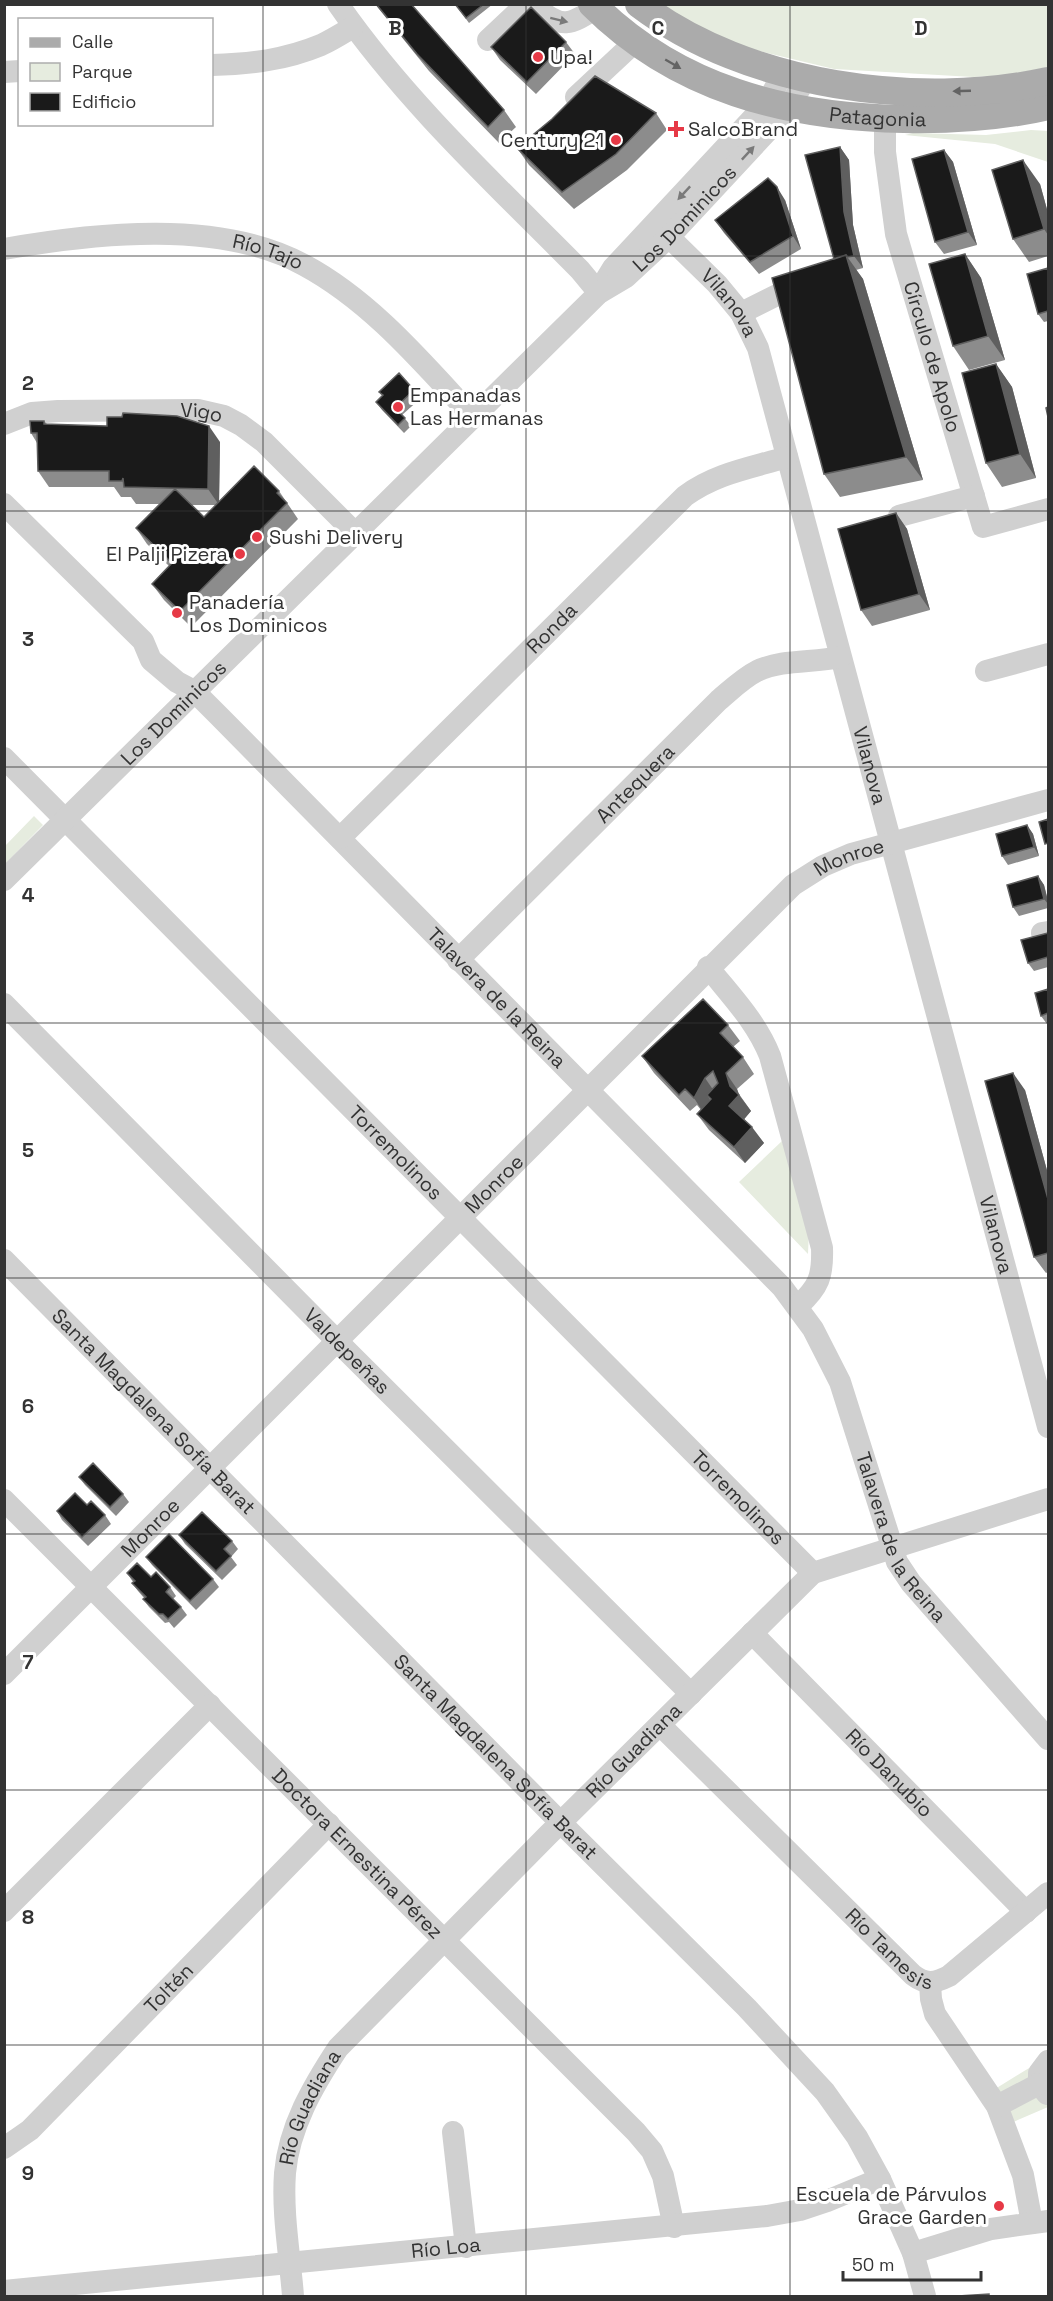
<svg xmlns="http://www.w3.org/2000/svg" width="1053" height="2301" font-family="'Space Grotesk',sans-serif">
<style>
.green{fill:#e6ecdf}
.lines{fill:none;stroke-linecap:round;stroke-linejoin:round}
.minor{stroke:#d0d0d0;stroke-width:22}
.major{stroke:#ababab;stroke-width:28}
.wall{fill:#8c8c8c;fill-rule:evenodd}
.shaded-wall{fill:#5f5f5f}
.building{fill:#1a1a1a;stroke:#5f5f5f;stroke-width:1.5}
.oneway{fill:#7a7a7a}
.oneway2{fill:#636363}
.grid{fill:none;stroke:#333;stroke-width:1.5;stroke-opacity:0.55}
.poi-dot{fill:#e63946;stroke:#fff;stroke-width:2}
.labels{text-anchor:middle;stroke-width:6;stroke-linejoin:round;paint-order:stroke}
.poi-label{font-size:20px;fill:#333;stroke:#fff;text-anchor:start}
.street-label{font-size:20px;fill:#333;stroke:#fff}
.grid-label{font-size:20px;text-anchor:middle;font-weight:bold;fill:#333;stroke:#fff;stroke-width:6;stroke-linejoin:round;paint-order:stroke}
</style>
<rect width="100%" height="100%" fill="#fff"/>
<path class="green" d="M 659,5 L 1048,5 L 1048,67 L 1008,75 L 973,77 L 834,69 L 750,49 L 704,29 Z
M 1031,130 L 1048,131 L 1048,162 L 995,144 L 905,135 L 913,133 L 986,135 Z
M 34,816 L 43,825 L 5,864 L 5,846 Z
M 782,1141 L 809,1230 L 808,1254 L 739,1182 Z
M 1034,2065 L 1048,2100 L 1048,2107 L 1011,2123 L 995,2089 Z"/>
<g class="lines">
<g class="minor">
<path d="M 338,4 C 406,102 496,185 580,270 L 599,293"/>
<path d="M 488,40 L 521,9 L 537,8 C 562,29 570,25 596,8"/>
<path d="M 212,65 C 250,64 285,60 321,45 C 332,40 343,33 353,27"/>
<path d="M 4,72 L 20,71"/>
<path d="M 576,97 L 636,41"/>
<path id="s1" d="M 885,119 L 885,152 L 896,234 L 983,527 L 1048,509"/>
<path id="s2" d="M 669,237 L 717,284 L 741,313 L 758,348 L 1048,1427"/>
<path id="s3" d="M 4,249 C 95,233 220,219 304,265 C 371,301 422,362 473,417"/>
<path d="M 602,286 L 613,268 L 767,103 L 783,73"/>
<path d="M 741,313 L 777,295 L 791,294 L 807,290"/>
<path id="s4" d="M 4,424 L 32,413 L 58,411 L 198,410 L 224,416 L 241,425 L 264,442 L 355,533"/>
<path id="s5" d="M 4,504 L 143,641 L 151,660 L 177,682 L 194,691 L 219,716 L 782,1287 L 813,1329 L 840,1382 L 897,1562 L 911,1583 L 1048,1739"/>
<path d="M 899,516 L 974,496"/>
<path d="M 986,671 L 1048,654"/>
<path id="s6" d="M 4,758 L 813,1573"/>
<path id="s7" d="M 340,838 L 685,496 C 716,473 751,468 787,457"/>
<path id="s8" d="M 4,880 L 599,293 L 626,277 L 669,237 L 788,109 L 806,78"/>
<path d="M 1042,933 L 1048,932"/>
<path id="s9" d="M 458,960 L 719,700 C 731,690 743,678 757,671 C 783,659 813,663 840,657"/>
<path d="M 708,967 C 731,996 756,1021 770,1056 L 822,1248 C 823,1276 819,1287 798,1306"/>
<path id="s10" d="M 4,1004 L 349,1353 L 691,1694"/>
<path id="s11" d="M 4,1260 L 561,1823 L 747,2008 L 825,2092 L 857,2137 L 880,2179 L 913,2253 L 925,2296"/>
<path id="s12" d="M 4,1500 L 636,2132 L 652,2151 L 663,2176 L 674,2227"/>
<path id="s13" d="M 752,1633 L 1026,1912"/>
<path id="s14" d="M 4,1674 L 793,885 L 823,866 L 851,854 L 1048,800"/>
<path id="s15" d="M 660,1725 L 913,1975 C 926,1985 935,1983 949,1976 L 1048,1893"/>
<path d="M 4,1911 L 210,1705"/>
<path d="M 930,1983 L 931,1999 L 935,2014 L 997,2106 L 1023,2175 L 1032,2223"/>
<path d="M 1047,2094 L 1039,2084 L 1039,2073 L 1048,2061"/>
<path d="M 997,2106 L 1039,2084"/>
<path d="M 453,2132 L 466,2247"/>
<path id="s16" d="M 4,2148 L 30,2130 L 329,1824"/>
<path d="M 913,2253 L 991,2229 L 1048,2221"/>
<path id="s17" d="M 4,2291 L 767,2216 L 800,2210 L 827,2201 L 880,2179"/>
<path id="s18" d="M 293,2296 C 290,2256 282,2214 285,2173 C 289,2127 313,2086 338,2048 L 547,1836 L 813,1573 L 1048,1499"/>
</g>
<g class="major">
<path id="s19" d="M 592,4 C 677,89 787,117 904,119 C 953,120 1001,117 1048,106"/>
<path d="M 639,4 C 748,87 918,109 1048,81"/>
</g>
</g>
<path class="wall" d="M 375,4 L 411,4 L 504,110 L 516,127 L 499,143 L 429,71 Z
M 455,4 L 493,4 L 469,23 Z
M 566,42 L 575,54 L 536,94 L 500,60 L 491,47 Z
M 656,113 L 667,130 L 627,170 L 574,209 L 529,165 L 517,148 Z
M 840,147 L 849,160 L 853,225 L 863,268 L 856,270 L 863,279 L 923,480 L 840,497 L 824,474 Z
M 944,150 L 953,162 L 977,245 L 944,254 L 935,242 Z
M 1040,184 L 1048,213 L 1048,256 L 1029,262 L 1013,239 Z
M 785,200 L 801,249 L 759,274 L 724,233 L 715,220 Z
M 965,254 L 981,278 L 1005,360 L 969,370 L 953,346 Z
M 1048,268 L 1048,321 L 1044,322 L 1038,314 Z
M 996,364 L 1012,387 L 1036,478 L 1002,487 L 986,463 Z
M 414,390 L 420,399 L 402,415 L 411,426 L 404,433 L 382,410 L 376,402 L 382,396 L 379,392 Z
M 44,421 L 47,424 L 220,442 L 219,502 L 279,491 L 298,519 L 191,627 L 164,600 L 152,584 L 169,566 L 147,544 L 136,528 L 159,504 L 136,504 L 131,497 L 121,497 L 114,487 L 49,487 L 38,471 L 37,443 L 31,433 ZM 191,505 L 216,505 L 204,517 Z
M 896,513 L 907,529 L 930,610 L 872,626 L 861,610 Z
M 1027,825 L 1033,834 L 1039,856 L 1008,865 L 1002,856 Z
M 1038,876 L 1044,885 L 1048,901 L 1048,908 L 1019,916 L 1013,907 Z
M 1048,933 L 1048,967 L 1034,971 L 1028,963 Z
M 1048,989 L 1048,1023 L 1047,1024 L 1041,1016 Z
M 728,1025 L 740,1041 L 733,1047 L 743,1057 L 754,1074 L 737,1089 L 739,1094 L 751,1111 L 744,1119 L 764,1143 L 745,1163 L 709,1130 L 697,1114 L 701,1110 L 697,1105 L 690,1111 L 654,1073 L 642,1056 Z
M 1025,1090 L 1048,1174 L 1048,1272 L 1046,1273 L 1034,1257 Z
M 79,1477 L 123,1494 L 129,1502 L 116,1516 L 85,1485 Z
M 87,1505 L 105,1515 L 111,1524 L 88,1546 L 62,1520 L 57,1511 Z
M 179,1535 L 232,1541 L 238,1549 L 231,1557 L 237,1565 L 222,1580 L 185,1544 Z
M 146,1557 L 213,1579 L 219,1587 L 196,1610 L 152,1565 Z
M 127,1573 L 151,1577 L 170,1587 L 176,1596 L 173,1599 L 181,1607 L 187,1615 L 174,1628 L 169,1622 L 165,1623 L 149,1607 L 143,1599 L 144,1598 L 138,1591 L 132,1583 L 133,1582 Z"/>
<path class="shaded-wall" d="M 840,147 L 849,160 L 853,225 L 863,268 L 854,256 L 844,212 Z
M 944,150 L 953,162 L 977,245 L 968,232 Z
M 1023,160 L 1040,184 L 1048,213 L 1048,235 L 1044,229 Z
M 777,187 L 785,200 L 801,249 L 793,236 Z
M 965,254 L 981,278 L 1005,360 L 988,336 Z
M 846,255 L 863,279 L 923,480 L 906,457 Z
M 996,364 L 1012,387 L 1036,478 L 1020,454 Z
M 209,426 L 220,442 L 219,505 L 208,489 Z
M 896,513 L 907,529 L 930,610 L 919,594 Z
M 1027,825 L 1033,834 L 1039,856 L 1034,847 Z
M 1038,876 L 1044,885 L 1048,901 L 1048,904 L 1044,899 Z
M 726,1073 L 737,1089 L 739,1095 L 751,1111 L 741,1123 L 729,1106 L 730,1086 Z
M 1013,1073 L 1025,1090 L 1048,1174 L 1048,1199 Z
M 705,1078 L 716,1094 L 707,1095 L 712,1103 L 705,1115 L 694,1098 Z
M 752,1127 L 764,1143 L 745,1163 L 734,1147 Z"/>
<path class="building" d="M 376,4 L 411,4 L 504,110 L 488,127 L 417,54 Z
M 455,4 L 484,4 L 466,18 Z
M 531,7 L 566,42 L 527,82 L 491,47 Z
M 595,76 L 656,113 L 616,154 L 562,192 L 517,148 L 552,119 Z
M 840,147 L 844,212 L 854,256 L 848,257 L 846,255 L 834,259 L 805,155 Z
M 944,150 L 968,232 L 935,242 L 912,159 Z
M 1023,160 L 1044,229 L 1013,239 L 992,170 Z
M 768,178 L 777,187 L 793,236 L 750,262 L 715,220 Z
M 965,254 L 988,336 L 953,346 L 929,264 Z
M 846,255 L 906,457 L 824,474 L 772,278 Z
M 1048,268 L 1048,311 L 1038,314 L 1027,274 Z
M 996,364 L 1020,454 L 986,463 L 962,373 Z
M 399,373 L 414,390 L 395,408 L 405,418 L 398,425 L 376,402 L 383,395 L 379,392 Z
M 1048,407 L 1048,417 L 1046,408 Z
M 123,413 L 177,416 L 209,426 L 208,489 L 124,487 L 123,478 L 122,481 L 109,481 L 109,471 L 38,471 L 37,433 L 31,433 L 30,421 L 44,421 L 44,424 L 107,426 L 107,417 L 122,417 Z
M 254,466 L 279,491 L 277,493 L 287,503 L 180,611 L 152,584 L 172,563 L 136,528 L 175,489 L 204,517 Z
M 896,513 L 919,594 L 861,610 L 838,529 Z
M 1048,819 L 1048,843 L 1045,844 L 1039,822 Z
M 1027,825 L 1034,847 L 1002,856 L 996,834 Z
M 1038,876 L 1044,899 L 1013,907 L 1007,885 Z
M 1048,933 L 1048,957 L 1028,963 L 1021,940 Z
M 1048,989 L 1048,1013 L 1041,1016 L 1035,993 Z
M 703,999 L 728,1025 L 720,1033 L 743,1057 L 726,1073 L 730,1086 L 739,1095 L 729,1106 L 752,1127 L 734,1147 L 697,1114 L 711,1099 L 707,1095 L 718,1083 L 713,1071 L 705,1078 L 694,1098 L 685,1089 L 679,1095 L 642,1056 Z
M 1013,1073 L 1048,1199 L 1048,1253 L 1034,1257 L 985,1081 Z
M 93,1463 L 123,1494 L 110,1507 L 79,1477 Z
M 75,1493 L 87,1505 L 91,1501 L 105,1515 L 82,1537 L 57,1511 Z
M 202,1512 L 232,1541 L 224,1549 L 231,1556 L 216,1571 L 179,1535 Z
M 169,1534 L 213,1579 L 190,1601 L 146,1557 Z
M 137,1563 L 151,1577 L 156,1572 L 170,1587 L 166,1592 L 181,1607 L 168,1619 L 163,1614 L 159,1614 L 143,1599 L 146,1597 L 132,1583 L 135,1581 L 127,1573 Z
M 989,2294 L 989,2296 L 958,2296 Z"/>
<defs><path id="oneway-solid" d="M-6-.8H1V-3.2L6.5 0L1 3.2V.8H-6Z" transform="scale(1.5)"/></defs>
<g class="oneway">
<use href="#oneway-solid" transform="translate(559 20) rotate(14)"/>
<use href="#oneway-solid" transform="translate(748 153) rotate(-47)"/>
<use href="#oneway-solid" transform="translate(684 193) rotate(133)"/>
</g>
<g class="oneway2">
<use href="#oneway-solid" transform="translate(673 64) rotate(30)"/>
<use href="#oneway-solid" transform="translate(962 91) rotate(178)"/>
</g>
<path class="grid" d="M 263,4 L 263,2296M 526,4 L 526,2296M 790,4 L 790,2296M 4,256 L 1048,256M 4,511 L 1048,511M 4,767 L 1048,767M 4,1023 L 1048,1023M 4,1278 L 1048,1278M 4,1534 L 1048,1534M 4,1790 L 1048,1790M 4,2045 L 1048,2045"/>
<g class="poi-dot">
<circle cx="538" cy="57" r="6"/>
<path d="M673 120h6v6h6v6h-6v6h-6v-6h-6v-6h6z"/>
<circle cx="616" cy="140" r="6"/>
<circle cx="398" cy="407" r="6"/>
<circle cx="257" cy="537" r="6"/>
<circle cx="240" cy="554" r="6"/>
<circle cx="177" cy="613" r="6"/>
<circle cx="999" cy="2206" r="6"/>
</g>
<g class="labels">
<g class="poi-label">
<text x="550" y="64">Upa!</text>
<text x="688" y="136">SalcoBrand</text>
<text x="604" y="147" text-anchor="end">Century 21</text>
<text x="410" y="402">Empanadas<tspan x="410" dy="23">Las Hermanas</tspan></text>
<text x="269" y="544">Sushi Delivery</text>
<text x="228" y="561" text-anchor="end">El Palji Pizera</text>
<text x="189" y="609">Panadería<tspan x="189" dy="23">Los Dominicos</tspan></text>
<text x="987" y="2201" text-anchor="end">Escuela de Párvulos<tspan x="987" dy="23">Grace Garden</tspan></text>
</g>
<g class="street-label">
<text dy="7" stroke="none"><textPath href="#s19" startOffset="315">Patagonia</textPath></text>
<text dy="7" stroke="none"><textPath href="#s8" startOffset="950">Los Dominicos</textPath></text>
<text dy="7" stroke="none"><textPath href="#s3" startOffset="267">Río Tajo</textPath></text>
<text dy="7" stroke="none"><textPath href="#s2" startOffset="90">Vilanova</textPath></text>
<text dy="7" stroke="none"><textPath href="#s1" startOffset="244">Círculo de Apolo</textPath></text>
<text dy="7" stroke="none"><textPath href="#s4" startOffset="200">Vigo</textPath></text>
<text dy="7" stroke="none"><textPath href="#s7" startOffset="298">Ronda</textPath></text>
<text dy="7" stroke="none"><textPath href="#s8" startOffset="238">Los Dominicos</textPath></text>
<text dy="7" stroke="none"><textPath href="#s2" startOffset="576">Vilanova</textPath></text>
<text dy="7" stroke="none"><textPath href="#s9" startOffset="250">Antequera</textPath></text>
<text dy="7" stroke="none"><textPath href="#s14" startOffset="1179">Monroe</textPath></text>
<text dy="7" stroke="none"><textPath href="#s5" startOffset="700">Talavera de la Reina</textPath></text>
<text dy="7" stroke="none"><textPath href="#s6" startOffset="556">Torremolinos</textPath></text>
<text dy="7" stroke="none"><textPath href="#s14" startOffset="693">Monroe</textPath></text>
<text dy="7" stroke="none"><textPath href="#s2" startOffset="1062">Vilanova</textPath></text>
<text dy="7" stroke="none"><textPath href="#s10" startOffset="488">Valdepeñas</textPath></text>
<text dy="7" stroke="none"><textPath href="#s11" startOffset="213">Santa Magdalena Sofía Barat</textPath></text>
<text dy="7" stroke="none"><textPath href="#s6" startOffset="1042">Torremolinos</textPath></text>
<text dy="7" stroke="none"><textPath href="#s14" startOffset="207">Monroe</textPath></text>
<text dy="7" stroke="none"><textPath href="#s5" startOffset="1386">Talavera de la Reina</textPath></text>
<text dy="7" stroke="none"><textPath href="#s18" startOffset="680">Río Guadiana</textPath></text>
<text dy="7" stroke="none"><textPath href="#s11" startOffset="699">Santa Magdalena Sofía Barat</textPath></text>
<text dy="7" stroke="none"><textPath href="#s13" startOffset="196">Río Danubio</textPath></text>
<text dy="7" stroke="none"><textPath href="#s12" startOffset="500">Doctora Ernestina Pérez</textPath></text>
<text dy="7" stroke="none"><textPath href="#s15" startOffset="321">Río Tamesis</textPath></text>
<text dy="7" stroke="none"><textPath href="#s16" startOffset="230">Toltén</textPath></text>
<text dy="7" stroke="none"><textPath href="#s18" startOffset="194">Río Guadiana</textPath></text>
<text dy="7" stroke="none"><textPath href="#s17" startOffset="444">Río Loa</textPath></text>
</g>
</g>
<g class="grid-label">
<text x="395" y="35">B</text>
<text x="658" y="35">C</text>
<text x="921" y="35">D</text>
<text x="28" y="390">2</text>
<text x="28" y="646">3</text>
<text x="28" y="902">4</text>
<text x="28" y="1157">5</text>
<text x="28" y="1413">6</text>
<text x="28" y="1669">7</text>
<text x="28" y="1924">8</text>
<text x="28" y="2180">9</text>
</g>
<rect width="1053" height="2301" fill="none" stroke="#333333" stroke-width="12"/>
<rect x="18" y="18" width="195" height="108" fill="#ffffff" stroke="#adadad" stroke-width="1.5"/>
<rect x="30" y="38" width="30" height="9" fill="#ababab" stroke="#adadad" stroke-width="1.5"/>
<text x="72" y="48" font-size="18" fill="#333333">Calle</text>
<rect x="30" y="63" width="30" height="18" fill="#e6ecdf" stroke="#adadad" stroke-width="1.5"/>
<text x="72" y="78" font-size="18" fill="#333333">Parque</text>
<rect x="30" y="93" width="30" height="18" fill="#1a1a1a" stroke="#adadad" stroke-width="1.5"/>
<text x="72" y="108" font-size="18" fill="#333333">Edificio</text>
<path d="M843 2271v9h138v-9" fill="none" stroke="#333333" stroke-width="3"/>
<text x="852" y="2271" font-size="18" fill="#333333" stroke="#ffffff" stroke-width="4.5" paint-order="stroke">50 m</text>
</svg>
